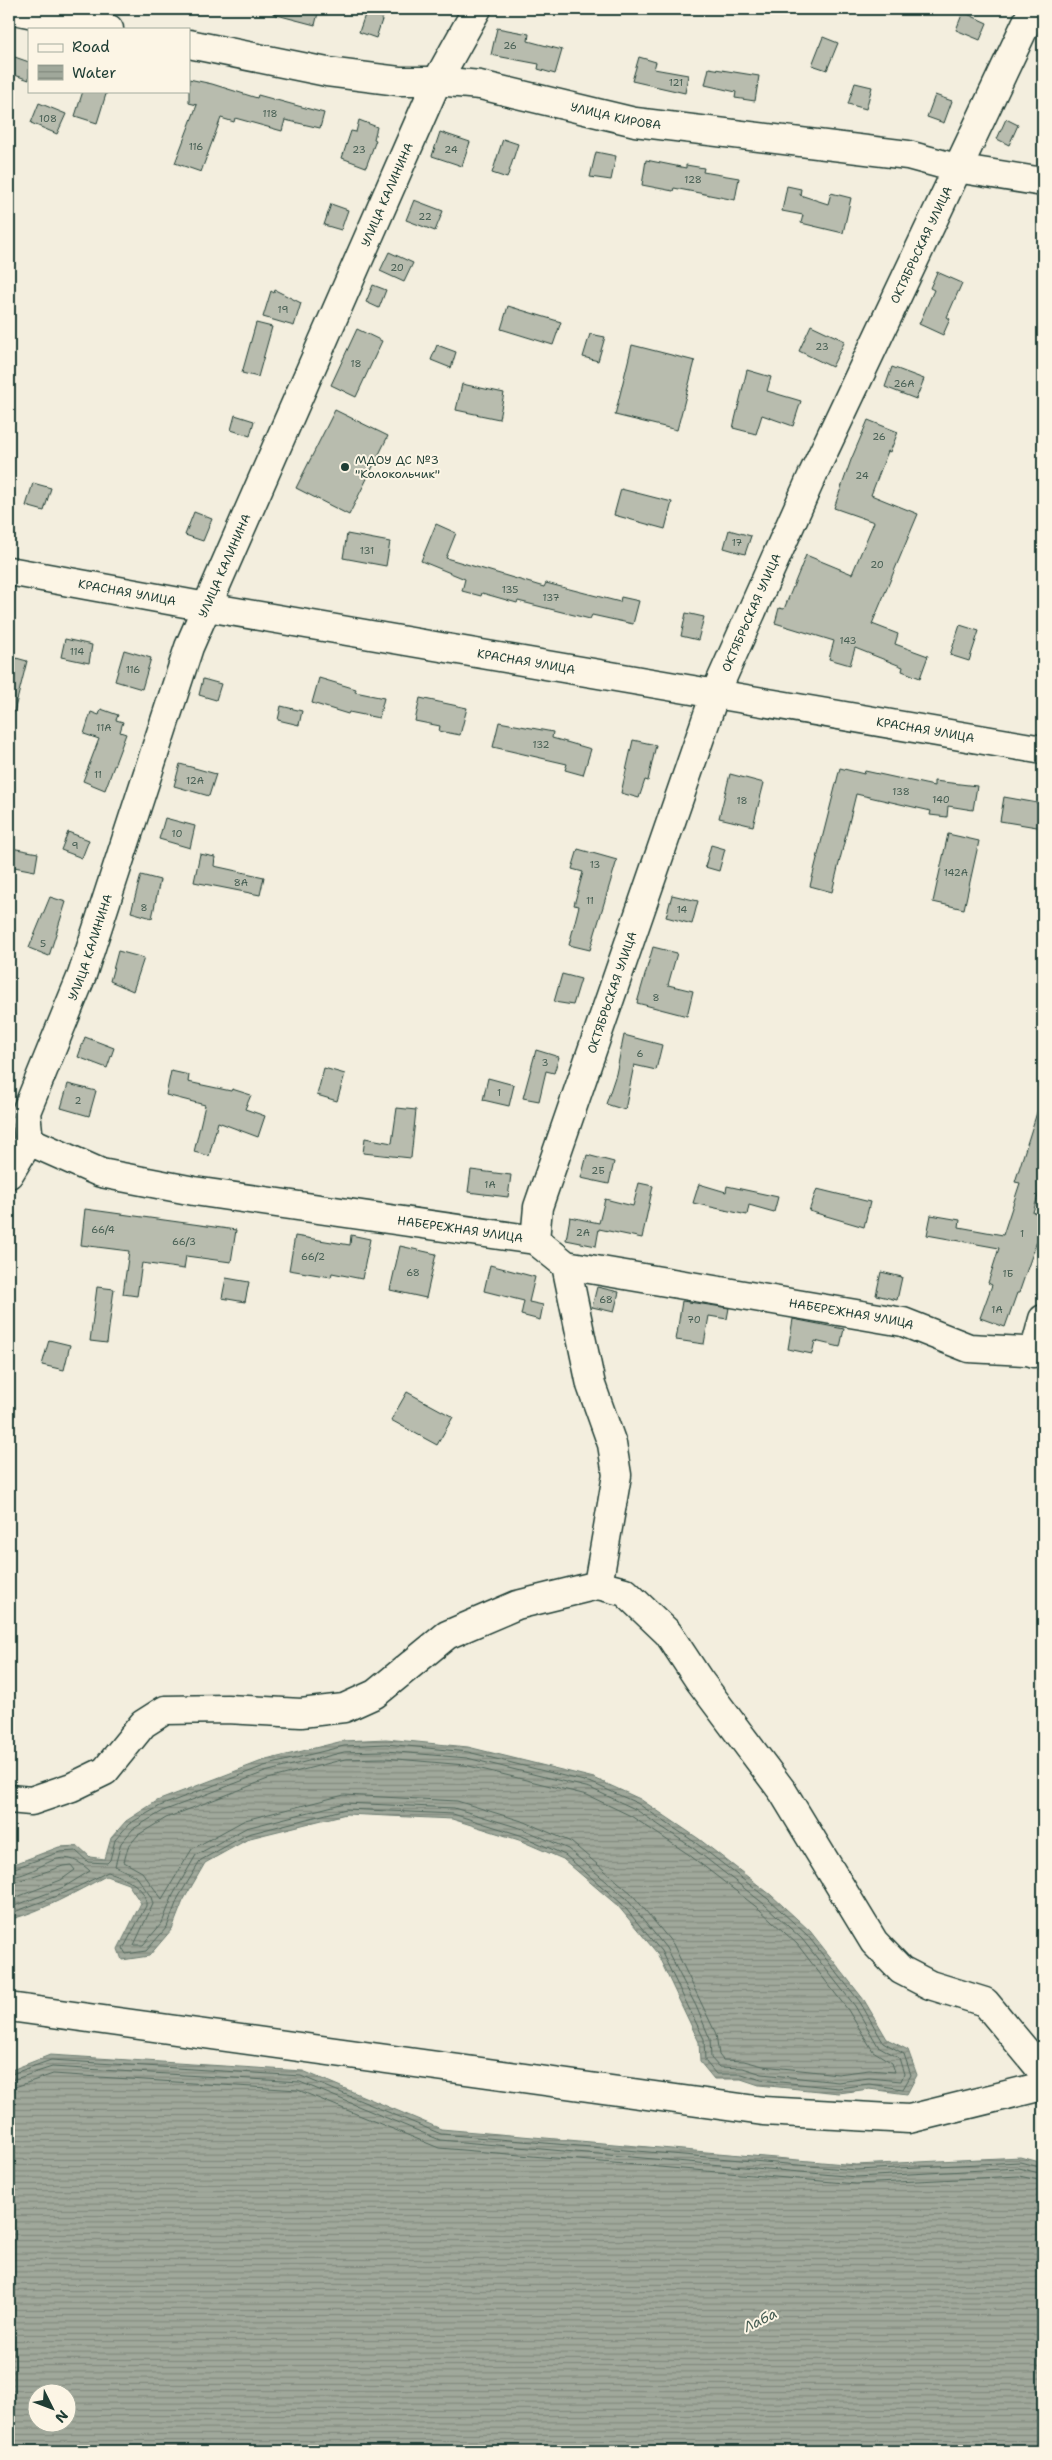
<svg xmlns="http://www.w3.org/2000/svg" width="1052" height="2460" font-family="'Shantell Sans',sans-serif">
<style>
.water{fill:url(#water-rules);stroke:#6c7d72;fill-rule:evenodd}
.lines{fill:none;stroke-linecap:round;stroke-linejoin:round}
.shore{stroke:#53685d;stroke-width:1}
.building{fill:#b8bcae;stroke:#1f3d34}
.minor-casing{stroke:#1f3d34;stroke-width:31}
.major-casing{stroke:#1f3d34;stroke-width:31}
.minor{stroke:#fcf5e5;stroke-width:28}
.major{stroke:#fcf5e5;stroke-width:28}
.poi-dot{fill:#1f3d34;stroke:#fcf5e5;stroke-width:2}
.labels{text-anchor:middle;stroke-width:4;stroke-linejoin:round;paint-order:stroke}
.number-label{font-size:10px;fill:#455d52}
.street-label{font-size:12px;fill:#1f3d34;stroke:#fcf5e5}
.poi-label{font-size:12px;fill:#1f3d34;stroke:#fcf5e5;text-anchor:start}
.water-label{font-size:14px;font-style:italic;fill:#465d53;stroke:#fcf5e5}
</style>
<defs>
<pattern id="water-rules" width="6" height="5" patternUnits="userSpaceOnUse" patternTransform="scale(1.25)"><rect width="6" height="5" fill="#a0a89b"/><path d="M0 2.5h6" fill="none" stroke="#828a7f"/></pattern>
</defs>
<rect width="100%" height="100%" fill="#f3eede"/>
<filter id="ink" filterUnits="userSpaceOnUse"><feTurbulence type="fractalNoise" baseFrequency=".02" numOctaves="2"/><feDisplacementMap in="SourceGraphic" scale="10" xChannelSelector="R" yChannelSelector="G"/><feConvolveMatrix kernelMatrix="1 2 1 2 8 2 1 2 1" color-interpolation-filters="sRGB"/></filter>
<g filter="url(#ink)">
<path class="water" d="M 386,1739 L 468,1747 L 594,1778 L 640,1799 L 699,1839 L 771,1895 L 810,1931 L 864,2000 L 887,2039 L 908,2050 L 917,2075 L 907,2094 L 869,2089 L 839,2093 L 759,2085 L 741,2079 L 714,2079 L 700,2062 L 699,2042 L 657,1953 L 618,1906 L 563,1859 L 519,1840 L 452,1819 L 346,1814 L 250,1838 L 205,1863 L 183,1901 L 172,1929 L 149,1956 L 122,1960 L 118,1949 L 141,1903 L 128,1884 L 106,1876 C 74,1893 44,1910 9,1920 L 9,1866 L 59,1847 L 78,1846 L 90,1857 L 105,1859 L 111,1838 L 126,1821 L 157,1801 L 262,1761 L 343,1741 Z
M 50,2055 L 303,2071 L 441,2129 L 856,2165 L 1021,2157 L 1043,2163 L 1043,2451 L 9,2451 L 9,2071 ZM 38,2392 L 68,2392 L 68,2422 L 38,2422 Z"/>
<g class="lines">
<path class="shore" d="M 386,1751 L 467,1758 L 590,1788 L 635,1809 L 693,1848 L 764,1904 L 802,1939 L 855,2006 L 878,2046 L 899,2058 L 904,2074 L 901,2081 L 869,2078 L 838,2082 L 762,2074 L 743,2068 L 719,2067 L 711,2058 L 710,2039 L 696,2006 L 666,1948 L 626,1898 L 568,1849 L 523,1829 L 454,1808 L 345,1803 L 246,1828 L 196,1855 L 173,1895 L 162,1923 L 143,1945 L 134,1945 L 153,1904 L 151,1897 L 137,1877 L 115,1866 L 121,1843 L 133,1829 L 163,1811 L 265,1772 L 344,1752 Z
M 385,1758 L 465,1765 L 587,1795 L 631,1816 L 688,1854 L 759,1909 L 797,1944 L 848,2010 L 873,2051 L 892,2063 L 895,2072 L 869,2070 L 838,2074 L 763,2066 L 744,2061 L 723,2060 L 719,2055 L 716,2034 L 673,1944 L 631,1893 L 571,1842 L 525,1822 L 457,1801 L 344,1795 L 245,1820 L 192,1849 L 162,1899 L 142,1872 L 124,1862 L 128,1847 L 138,1835 L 166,1818 L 268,1779 L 345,1759 Z
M 9,1870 L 60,1852 L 76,1851 L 88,1862 L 107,1863 L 110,1860 L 115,1840 L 129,1824 L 160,1806 L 264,1766 L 344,1746 L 386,1744 L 468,1752 L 592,1783 L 637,1803 L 696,1843 L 768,1899 L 807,1935 L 860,2002 L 883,2042 L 904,2054 L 911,2075 L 903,2089 L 869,2084 L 838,2088 L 761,2080 L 742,2074 L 716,2074 L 705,2061 L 704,2039 L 661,1951 L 621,1903 L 565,1855 L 520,1835 L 453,1814 L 346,1809 L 248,1834 L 201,1860 L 178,1898 L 167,1927 L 146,1951 L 126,1954 L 123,1949 L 146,1906 C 148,1886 122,1877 108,1872 L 67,1892 L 9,1914
M 9,1877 C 43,1875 57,1840 90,1871 L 64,1887 L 9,1908
M 9,1884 L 63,1866 L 71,1865 L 75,1870 L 61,1880 L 9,1900
M 9,2075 L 51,2060 L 301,2076 L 441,2134 L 856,2170 L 1020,2162 L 1043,2168
M 9,2081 L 52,2067 L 300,2082 L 440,2140 L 856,2177 L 1019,2168 L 1043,2174
M 9,2089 L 53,2074 L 298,2090 L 439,2148 L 856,2184 L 1019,2176 L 1043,2181"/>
</g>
<path class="building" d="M 274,9 L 319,9 L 315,25 L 273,14 Z
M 367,9 L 384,14 L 376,38 L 359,32 Z
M 963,12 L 987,23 L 980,40 L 956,30 Z
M 497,28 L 529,34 L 528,41 L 562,50 L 555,74 L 538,69 L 539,64 L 491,55 Z
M 823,37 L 838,43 L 827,70 L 812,65 Z
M 9,55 L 29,62 L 29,80 L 9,73 Z
M 639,57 L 656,62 L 654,69 L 688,75 L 685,93 L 632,81 Z
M 709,68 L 759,76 L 755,101 L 735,98 L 736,92 L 705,85 Z
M 189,79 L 212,84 L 257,98 L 258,95 L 324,113 L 320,128 L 285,120 L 282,131 L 235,118 L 234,122 L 221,118 L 201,172 L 175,163 L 197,105 L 189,103 Z
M 855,83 L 872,87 L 866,109 L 848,104 Z
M 83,91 L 107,91 L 97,123 L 75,116 Z
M 935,95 L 952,101 L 944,123 L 927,117 Z
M 39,103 L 66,114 L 57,134 L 31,123 Z
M 1006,119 L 1018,125 L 1009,145 L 997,139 Z
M 359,120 L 377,127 L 374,139 L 376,140 L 366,167 L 342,158 L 351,131 L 356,132 Z
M 440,132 L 470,142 L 462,166 L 432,156 Z
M 503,139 L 518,144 L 507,178 L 492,173 Z
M 596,152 L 616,156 L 611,180 L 590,177 Z
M 646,160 L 686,168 L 686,165 L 704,168 L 703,172 L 739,178 L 735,200 L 674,188 L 673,191 L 642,185 Z
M 787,186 L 801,189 L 800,195 L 828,204 L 831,193 L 851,198 L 843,233 L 801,223 L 803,215 L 782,211 Z
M 414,200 L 443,211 L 435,231 L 406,220 Z
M 331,204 L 348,210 L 341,230 L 324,225 Z
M 389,252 L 413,263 L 404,282 L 380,271 Z
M 937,272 L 962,283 L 947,317 L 950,319 L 943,335 L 919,324 L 934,290 L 930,288 Z
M 373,285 L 386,290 L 379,308 L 366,302 Z
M 275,290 L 301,303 L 294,326 L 263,317 L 271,291 L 274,293 Z
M 508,306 L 561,322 L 553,345 L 501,329 Z
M 256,323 L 272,327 L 258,377 L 242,373 Z
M 811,325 L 845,341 L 832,367 L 799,351 Z
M 357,329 L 382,341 L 356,397 L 331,385 Z
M 590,334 L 605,337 L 598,361 L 583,357 Z
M 437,345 L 456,352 L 451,368 L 431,360 Z
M 632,345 L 695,361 L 677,430 L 615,415 Z
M 892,367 L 924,379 L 916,399 L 885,387 Z
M 747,370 L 771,377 L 767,391 L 801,401 L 793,426 L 762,415 L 756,434 L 733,428 Z
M 462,384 L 504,393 L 499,419 L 456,410 Z
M 335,410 L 388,436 L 349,515 L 296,488 Z
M 235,415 L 254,421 L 250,436 L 231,430 Z
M 868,420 L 898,432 L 890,452 L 888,451 L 871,495 L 918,514 L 872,624 L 898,634 L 895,644 L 928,656 L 920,678 L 902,671 L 903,667 L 855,648 L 850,665 L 829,659 L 834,641 L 775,623 L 779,608 L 784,609 L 806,555 L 852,574 L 874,522 L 834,508 L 851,460 Z
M 33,483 L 51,488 L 44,511 L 26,506 Z
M 621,489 L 672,502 L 665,529 L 614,515 Z
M 194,512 L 212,519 L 203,541 L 185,535 Z
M 436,524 L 456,533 L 446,558 L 544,587 L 546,583 L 620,602 L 621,597 L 639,601 L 633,624 L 592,615 L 590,619 L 518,601 L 517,603 L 482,593 L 481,596 L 462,591 L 465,579 L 421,561 Z
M 729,530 L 751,536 L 745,554 L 724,548 Z
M 347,534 L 390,542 L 386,566 L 343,558 Z
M 686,613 L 704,617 L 698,640 L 681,636 Z
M 960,625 L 979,631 L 969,661 L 950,655 Z
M 65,639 L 92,645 L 89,663 L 61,657 Z
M 124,650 L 151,658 L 142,689 L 115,681 Z
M 9,656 L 27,661 L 14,712 L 9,711 Z
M 319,678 L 356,689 L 355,692 L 384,698 L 379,718 L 349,712 L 348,714 L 312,703 Z
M 203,679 L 221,684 L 216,700 L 199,695 Z
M 420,698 L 467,708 L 460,735 L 439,731 L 440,726 L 415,721 Z
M 281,706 L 302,711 L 299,725 L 278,720 Z
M 101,709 L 118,715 L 116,720 L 123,722 L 120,732 L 126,734 L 105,790 L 83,781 L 99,739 L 84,734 L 91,712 L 99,715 Z
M 499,722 L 553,732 L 552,738 L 591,749 L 583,775 L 565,770 L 567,764 L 493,747 Z
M 633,740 L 656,745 L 648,781 L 645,780 L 639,798 L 621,793 Z
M 180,764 L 216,774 L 209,796 L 174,786 Z
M 840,768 L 864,774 L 865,771 L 934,786 L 934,781 L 977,786 L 973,810 L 948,806 L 947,817 L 930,815 L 931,811 L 856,794 L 832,892 L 810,886 Z
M 730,774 L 764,783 L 753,826 L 719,818 Z
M 1004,797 L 1043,804 L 1043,828 L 1000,821 Z
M 165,818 L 195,826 L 190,848 L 159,839 Z
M 68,832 L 89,840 L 82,858 L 61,850 Z
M 948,834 L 979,841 L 964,909 L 933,902 Z
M 711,845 L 725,849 L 719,871 L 705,867 Z
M 11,848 L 38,853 L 35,871 L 9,866 Z
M 578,849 L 617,860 L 590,950 L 569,945 L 579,906 L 574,905 L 583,872 L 572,869 Z
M 200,854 L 215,857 L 214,866 L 264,877 L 260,895 L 194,882 Z
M 141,875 L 160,880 L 152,918 L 131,912 Z
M 672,895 L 698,901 L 692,924 L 666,917 Z
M 50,897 L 66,902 L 49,956 L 29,948 Z
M 653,947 L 677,953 L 668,985 L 693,991 L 687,1016 L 637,1003 Z
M 118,951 L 144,958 L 133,991 L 110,981 Z
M 562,974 L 581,979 L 573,1005 L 554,1002 Z
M 624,1035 L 662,1045 L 656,1070 L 634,1065 L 625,1110 L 606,1104 L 616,1074 Z
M 85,1037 L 114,1048 L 107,1068 L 78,1057 Z
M 536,1050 L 559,1057 L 554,1073 L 546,1071 L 539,1101 L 523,1098 Z
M 324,1068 L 345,1074 L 337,1101 L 317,1095 Z
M 171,1071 L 189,1075 L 188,1082 L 231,1091 L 232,1089 L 251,1095 L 245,1109 L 265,1116 L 258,1137 L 218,1122 L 209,1156 L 194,1152 L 205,1105 L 166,1095 Z
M 488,1078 L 514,1085 L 509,1106 L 483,1100 Z
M 68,1084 L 96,1091 L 89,1116 L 61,1108 Z
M 1040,1103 L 1043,1103 L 1043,1180 L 1033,1212 L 1043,1216 L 1043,1224 L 1019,1293 L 1017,1293 L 1005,1327 L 980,1318 L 992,1285 L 988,1283 L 999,1248 L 927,1235 L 931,1215 L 960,1220 L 959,1227 L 1003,1235 L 1020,1183 L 1015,1182 Z
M 397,1108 L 416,1110 L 411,1158 L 363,1153 L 365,1138 L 392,1143 Z
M 587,1155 L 614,1162 L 609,1184 L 581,1178 Z
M 471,1170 L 511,1175 L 508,1197 L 468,1192 Z
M 639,1183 L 653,1186 L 642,1238 L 599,1229 L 596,1246 L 566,1240 L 570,1217 L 599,1223 L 605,1199 L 633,1206 Z
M 699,1184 L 726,1192 L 727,1186 L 778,1197 L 774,1212 L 749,1205 L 747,1215 L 693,1203 Z
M 817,1189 L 870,1202 L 864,1227 L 809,1211 Z
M 85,1209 L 236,1230 L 231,1262 L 186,1256 L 184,1269 L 142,1263 L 137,1296 L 123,1294 L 129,1251 L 81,1245 Z
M 351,1235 L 370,1239 L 362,1279 L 332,1273 L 331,1277 L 289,1270 L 295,1236 L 350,1245 Z
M 400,1246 L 436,1254 L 426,1298 L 390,1290 Z
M 490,1265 L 535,1277 L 529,1302 L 543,1305 L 540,1320 L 521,1315 L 524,1301 L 484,1291 Z
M 881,1272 L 902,1277 L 897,1300 L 876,1295 Z
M 226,1278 L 249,1282 L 245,1302 L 222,1298 Z
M 97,1287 L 114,1289 L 107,1343 L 90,1341 Z
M 597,1287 L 619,1292 L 614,1312 L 592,1307 Z
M 682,1301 L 729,1308 L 727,1319 L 709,1316 L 704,1344 L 676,1340 Z
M 793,1319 L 844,1329 L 840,1347 L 815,1341 L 812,1354 L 788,1349 Z
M 49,1340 L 70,1345 L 64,1370 L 42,1365 Z
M 407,1392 L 453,1417 L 437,1445 L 391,1420 Z"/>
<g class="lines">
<defs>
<g id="minor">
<path d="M 9,9 L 109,29"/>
<path id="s1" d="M 189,44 L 327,72 L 399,81 L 437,81 L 480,85 L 635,122 L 908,155 L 956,168 L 1043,182"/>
<path id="s2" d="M 29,1141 L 26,1112 L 82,975 L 189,647 L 437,81 L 477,9"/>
<path id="s3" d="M 9,1174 L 29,1141 L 101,1173 L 194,1191 L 535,1240 L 566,1265 L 903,1322 L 969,1348 L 1043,1352"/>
<path id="s4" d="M 535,1240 L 538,1207 L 715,694 L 813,474 L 1033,9"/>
<path d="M 1034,1353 L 1043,1319"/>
<path d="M 598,1585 L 625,1592 L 668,1633 L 699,1680 L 783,1792 L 874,1942 L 901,1970 L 930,1985 L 985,2002 L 1043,2072"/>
<path d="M 9,1799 L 31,1801 L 72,1787 L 105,1771 L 143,1724 L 165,1710 L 227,1709 L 301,1713 L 344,1708 L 375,1694 L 447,1635 L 517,1605 L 598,1585 L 617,1475 L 612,1444 L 591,1385 L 566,1265"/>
<path d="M 9,2007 L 763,2111 L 909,2119 L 1043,2086"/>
</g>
<g id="major">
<path id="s5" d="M 9,571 L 207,607 L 1043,750"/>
</g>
</defs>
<use href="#minor" class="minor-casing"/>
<use href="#major" class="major-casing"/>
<use href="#minor" class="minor"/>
<use href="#major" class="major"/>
</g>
</g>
<circle class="poi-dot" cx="345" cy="467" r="5"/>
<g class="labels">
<g class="number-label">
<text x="510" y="49">26</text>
<text x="676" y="86">121</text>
<text x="270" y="117">118</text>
<text x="48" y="122">108</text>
<text x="196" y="150">116</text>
<text x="359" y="153">23</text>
<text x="451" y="153">24</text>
<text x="693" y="183">128</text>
<text x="425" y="220">22</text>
<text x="397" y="271">20</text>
<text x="283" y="313">19</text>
<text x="822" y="350">23</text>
<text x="356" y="367">18</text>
<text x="904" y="387">26А</text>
<text x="879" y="440">26</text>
<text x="862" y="479">24</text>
<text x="737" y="546">17</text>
<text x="367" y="554">131</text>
<text x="877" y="568">20</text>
<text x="510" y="593">135</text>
<text x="551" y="601">137</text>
<text x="848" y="644">143</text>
<text x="77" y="655">114</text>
<text x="133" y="673">116</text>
<text x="104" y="731">11А</text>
<text x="541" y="748">132</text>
<text x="98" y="778">11</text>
<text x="195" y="784">12А</text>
<text x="901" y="795">138</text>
<text x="941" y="803">140</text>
<text x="742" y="804">18</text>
<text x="177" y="837">10</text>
<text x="75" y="849">9</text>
<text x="595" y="868">13</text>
<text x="956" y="876">142А</text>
<text x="241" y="886">8А</text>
<text x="590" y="904">11</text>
<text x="144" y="911">8</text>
<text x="682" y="913">14</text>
<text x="43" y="947">5</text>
<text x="656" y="1001">8</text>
<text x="640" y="1057">6</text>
<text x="545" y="1066">3</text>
<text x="499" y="1096">1</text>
<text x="78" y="1104">2</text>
<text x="598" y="1174">2Б</text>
<text x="490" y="1188">1А</text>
<text x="103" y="1233">66/4</text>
<text x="583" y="1236">2А</text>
<text x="1022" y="1237">1</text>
<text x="184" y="1245">66/3</text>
<text x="313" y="1260">66/2</text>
<text x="413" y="1276">68</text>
<text x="1008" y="1277">1Б</text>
<text x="606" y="1303">68</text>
<text x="997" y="1313">1А</text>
<text x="694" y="1323">70</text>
</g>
<g class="street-label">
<text dy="4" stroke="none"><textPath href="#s1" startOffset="434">УЛИЦА КИРОВА</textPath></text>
<text dy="4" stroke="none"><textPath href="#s2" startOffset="1016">УЛИЦА КАЛИНИНА</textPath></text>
<text dy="4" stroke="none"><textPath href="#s4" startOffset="1070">ОКТЯБРЬСКАЯ УЛИЦА</textPath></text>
<text dy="4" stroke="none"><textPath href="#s2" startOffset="611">УЛИЦА КАЛИНИНА</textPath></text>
<text dy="4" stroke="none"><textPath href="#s5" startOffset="120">КРАСНАЯ УЛИЦА</textPath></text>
<text dy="4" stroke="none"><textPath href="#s4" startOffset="665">ОКТЯБРЬСКАЯ УЛИЦА</textPath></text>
<text dy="4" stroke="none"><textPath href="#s5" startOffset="525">КРАСНАЯ УЛИЦА</textPath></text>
<text dy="4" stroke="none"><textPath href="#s5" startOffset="930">КРАСНАЯ УЛИЦА</textPath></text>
<text dy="4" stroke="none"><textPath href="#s2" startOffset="206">УЛИЦА КАЛИНИНА</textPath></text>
<text dy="4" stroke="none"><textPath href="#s4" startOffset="260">ОКТЯБРЬСКАЯ УЛИЦА</textPath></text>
<text dy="4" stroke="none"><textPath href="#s3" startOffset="481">НАБЕРЕЖНАЯ УЛИЦА</textPath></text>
<text dy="4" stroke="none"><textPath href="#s3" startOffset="886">НАБЕРЕЖНАЯ УЛИЦА</textPath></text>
</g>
<g class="poi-label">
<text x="355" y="464">МДОУ ДС №3<tspan x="355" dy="14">"Колокольчик"</tspan></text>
</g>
<g class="water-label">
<text transform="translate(760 2320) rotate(-26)" y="5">Лаба</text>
</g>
</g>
<rect width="1052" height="2460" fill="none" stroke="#fcf5e5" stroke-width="30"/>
<rect x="15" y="15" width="1022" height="2430" fill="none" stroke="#1f3d34" stroke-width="2" filter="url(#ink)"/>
<rect x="28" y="28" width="162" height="65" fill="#fcf5e5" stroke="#a4ab9e"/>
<rect x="38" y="44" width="25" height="8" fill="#fcf5e5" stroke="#a4ab9e"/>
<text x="72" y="52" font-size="15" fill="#1f3d34">Road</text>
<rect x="38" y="65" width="25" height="15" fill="url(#water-rules)" stroke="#a4ab9e"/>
<text x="72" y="78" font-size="15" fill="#1f3d34">Water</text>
<g transform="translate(52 2408) rotate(132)"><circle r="24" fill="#fcf5e5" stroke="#a4ab9e"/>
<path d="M0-4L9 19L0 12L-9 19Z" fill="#1f3d34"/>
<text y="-8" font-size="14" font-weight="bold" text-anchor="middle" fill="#1f3d34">N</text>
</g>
</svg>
